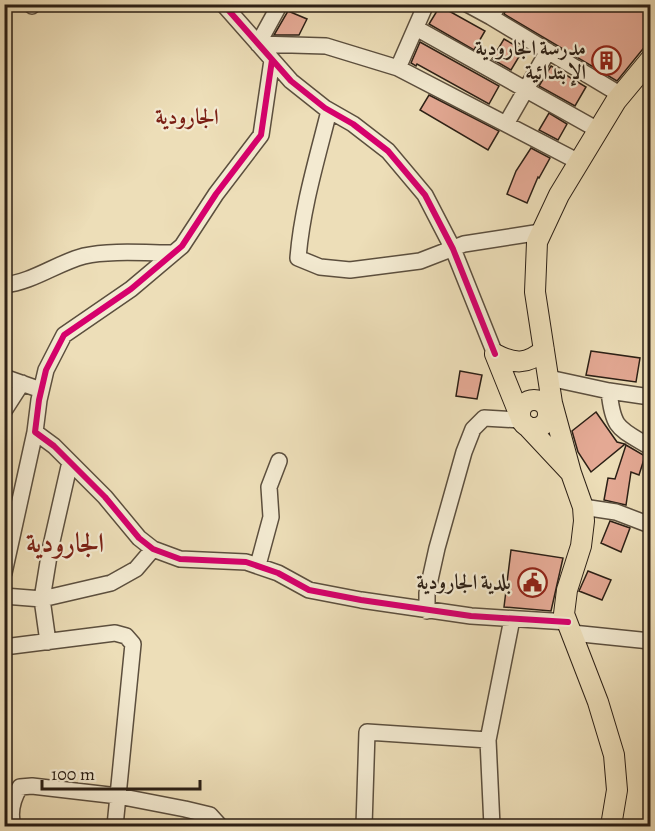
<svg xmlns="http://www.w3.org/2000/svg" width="655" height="831" font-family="Alegreya,Amiri,serif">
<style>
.building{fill:#e4a994;stroke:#2b1f15;stroke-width:1.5}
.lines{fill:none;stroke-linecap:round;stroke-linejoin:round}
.minor-casing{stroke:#5c4f3e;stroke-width:18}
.major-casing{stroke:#2b1f15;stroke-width:22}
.minor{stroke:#f3ead1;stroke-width:15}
.major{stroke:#eddeb8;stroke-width:20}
.cycleway-casing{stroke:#f3ead1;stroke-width:10}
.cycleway{stroke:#d6006c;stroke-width:6}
.labels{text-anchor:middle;stroke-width:4.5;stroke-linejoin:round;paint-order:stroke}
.poi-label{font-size:21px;font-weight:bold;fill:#2b1f15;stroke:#f3ead1;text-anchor:end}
.neighbourhood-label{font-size:22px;font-weight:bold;fill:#7a1f14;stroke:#f3ead1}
.district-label{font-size:27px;font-weight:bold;fill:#7a1f14;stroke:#f3ead1}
</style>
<rect width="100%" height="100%" fill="#eddeb8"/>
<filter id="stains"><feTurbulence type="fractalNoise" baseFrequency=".00333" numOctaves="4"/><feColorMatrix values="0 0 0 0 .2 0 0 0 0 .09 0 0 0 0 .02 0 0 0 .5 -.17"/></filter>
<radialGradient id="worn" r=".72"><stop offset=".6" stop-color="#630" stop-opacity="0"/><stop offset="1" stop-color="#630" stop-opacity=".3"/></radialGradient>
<path class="building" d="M 509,4 L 651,4 L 651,39 L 617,81 L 504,14 Z
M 440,6 L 485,31 L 474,50 L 429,24 Z
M 288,11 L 307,19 L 299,35 L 274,35 Z
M 504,39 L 523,50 L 511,70 L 492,59 Z
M 420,42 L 499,86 L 489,104 L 417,64 L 416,66 L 411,63 Z
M 551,66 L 586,87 L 575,106 L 539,86 Z
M 429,95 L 499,131 L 488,150 L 420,110 Z
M 549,113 L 567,124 L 558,140 L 539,130 Z
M 531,148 L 550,158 L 539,178 L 538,177 L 527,203 L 507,194 L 516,171 Z
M 591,351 L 640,358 L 636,382 L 586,375 Z
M 460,371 L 482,375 L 477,399 L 456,396 Z
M 596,412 L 617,442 L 625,444 L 591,472 L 578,452 L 572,431 Z
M 626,445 L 645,456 L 639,475 L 631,472 L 626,505 L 604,500 L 608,478 L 615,479 Z
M 610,521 L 630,528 L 621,552 L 601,543 Z
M 511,550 L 563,558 L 551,611 L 504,607 Z
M 588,571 L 611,580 L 602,600 L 579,591 Z"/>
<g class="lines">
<defs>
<path id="minor" d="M 223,4 L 291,81 L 325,108 L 353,124 L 388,151 L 425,195 L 453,249 L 495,354
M 467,4 L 491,17
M 499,4 L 491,17 L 621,95
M 32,6 L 32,4
M 416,28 L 598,130
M 258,44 L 326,46 L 398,68 L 579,162
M 258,44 L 280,4
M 272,60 L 261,135 L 216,194 L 182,246 L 131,289 L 64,335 L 46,370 L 39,400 L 35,432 L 54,446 L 105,497 L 139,538 L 153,549 L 180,559 L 246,562 L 278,573 L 309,590 L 361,600 L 471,616 L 568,622
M 398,68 L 426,4
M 329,111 C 317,159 302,208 298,258 L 320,267 L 350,270 L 420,261 L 464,244 L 541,232
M 506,124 L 548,51
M 4,285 C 33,282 57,263 84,256 C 109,250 147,253 174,253
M 4,377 L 41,390
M 549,378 L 609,391 C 613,430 619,428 650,447
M 609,391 L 650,397
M 4,411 L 22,383
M 583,507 L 616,512 L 650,525
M 258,565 L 271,517 L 269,487 L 279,461
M 4,573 L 35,432
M 4,596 L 42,599 L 50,550 L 70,462
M 427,611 L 427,593 L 437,548 L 464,452 L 473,429 L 484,418 L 521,420
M 572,633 L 650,641
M 48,642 L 42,599 L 111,583 L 136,569 L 153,549
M 4,647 L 115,633 L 126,636 L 133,644 L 115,826
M 488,740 L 492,826
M 13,826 C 9,812 12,800 20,787 L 32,786 L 118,796 L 185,809 L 210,815 L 220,826
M 364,826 L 367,732 L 488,740 L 512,619"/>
<path id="major" d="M 495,354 L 520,416
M 495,354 C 514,364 527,365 544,350
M520 414a14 14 0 1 1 28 0a14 14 0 1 1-28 0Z
M 527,426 L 571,473 L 583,507 L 584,521 L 581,546 L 567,590 L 564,614 L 598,702 L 614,755 L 617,790 L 611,826
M 571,473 L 552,403 L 535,292 L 537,242 L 559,195 L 616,101 L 650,60"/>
</defs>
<use href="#minor" class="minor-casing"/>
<use href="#major" class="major-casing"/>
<use href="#minor" class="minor"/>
<use href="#major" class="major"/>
<defs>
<path id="cycleway" d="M 223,4 L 291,81 L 325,108 L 353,124 L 388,151 L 425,195 L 453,249 L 495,354
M 272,60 L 261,135 L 216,194 L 182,246 L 131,289 L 64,335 L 46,370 L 39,400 L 35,432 L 54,446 L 105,497 L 139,538 L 153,549 L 180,559 L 246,562 L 278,573 L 309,590 L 361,600 L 471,616 L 568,622"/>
</defs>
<use href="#cycleway" class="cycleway-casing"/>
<use href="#cycleway" class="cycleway"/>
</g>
<defs>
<symbol id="building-ring" viewBox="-11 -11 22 22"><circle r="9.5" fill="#f3ead1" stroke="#8f2418" stroke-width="1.5"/><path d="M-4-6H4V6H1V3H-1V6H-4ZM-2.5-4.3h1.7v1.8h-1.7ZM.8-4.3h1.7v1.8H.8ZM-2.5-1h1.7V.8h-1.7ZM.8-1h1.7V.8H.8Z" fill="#8f2418"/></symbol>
<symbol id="civic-ring" viewBox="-11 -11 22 22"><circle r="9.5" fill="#f3ead1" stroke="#8f2418" stroke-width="1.5"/><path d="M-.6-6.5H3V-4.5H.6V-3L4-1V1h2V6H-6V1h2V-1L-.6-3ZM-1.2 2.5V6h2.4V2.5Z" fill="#8f2418"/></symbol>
</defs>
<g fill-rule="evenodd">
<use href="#building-ring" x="590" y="44" width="33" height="33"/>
<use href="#civic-ring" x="516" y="566" width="33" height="33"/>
</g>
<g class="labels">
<g class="poi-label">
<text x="586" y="55">مدرسة الجارودية<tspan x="586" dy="24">الإبتدائية</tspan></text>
<text x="511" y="589">بلدية الجارودية</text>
</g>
<g class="neighbourhood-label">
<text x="187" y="124">الجارودية</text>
</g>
<g class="district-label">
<text x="65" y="552">الجارودية</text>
</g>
</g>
<rect width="655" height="831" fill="none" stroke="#eddeb8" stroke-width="24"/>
<rect x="6" y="6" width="643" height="819" fill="none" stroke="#2b1f15" stroke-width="3"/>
<rect x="12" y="12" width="631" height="807" fill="none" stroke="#2b1f15" stroke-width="1.5"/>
<path d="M42 780v9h158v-9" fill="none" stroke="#2b1f15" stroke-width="3"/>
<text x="51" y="780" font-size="18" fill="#2b1f15" stroke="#f3ead1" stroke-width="4.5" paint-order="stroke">100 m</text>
<rect width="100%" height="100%" filter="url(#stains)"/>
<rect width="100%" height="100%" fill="url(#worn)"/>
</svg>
